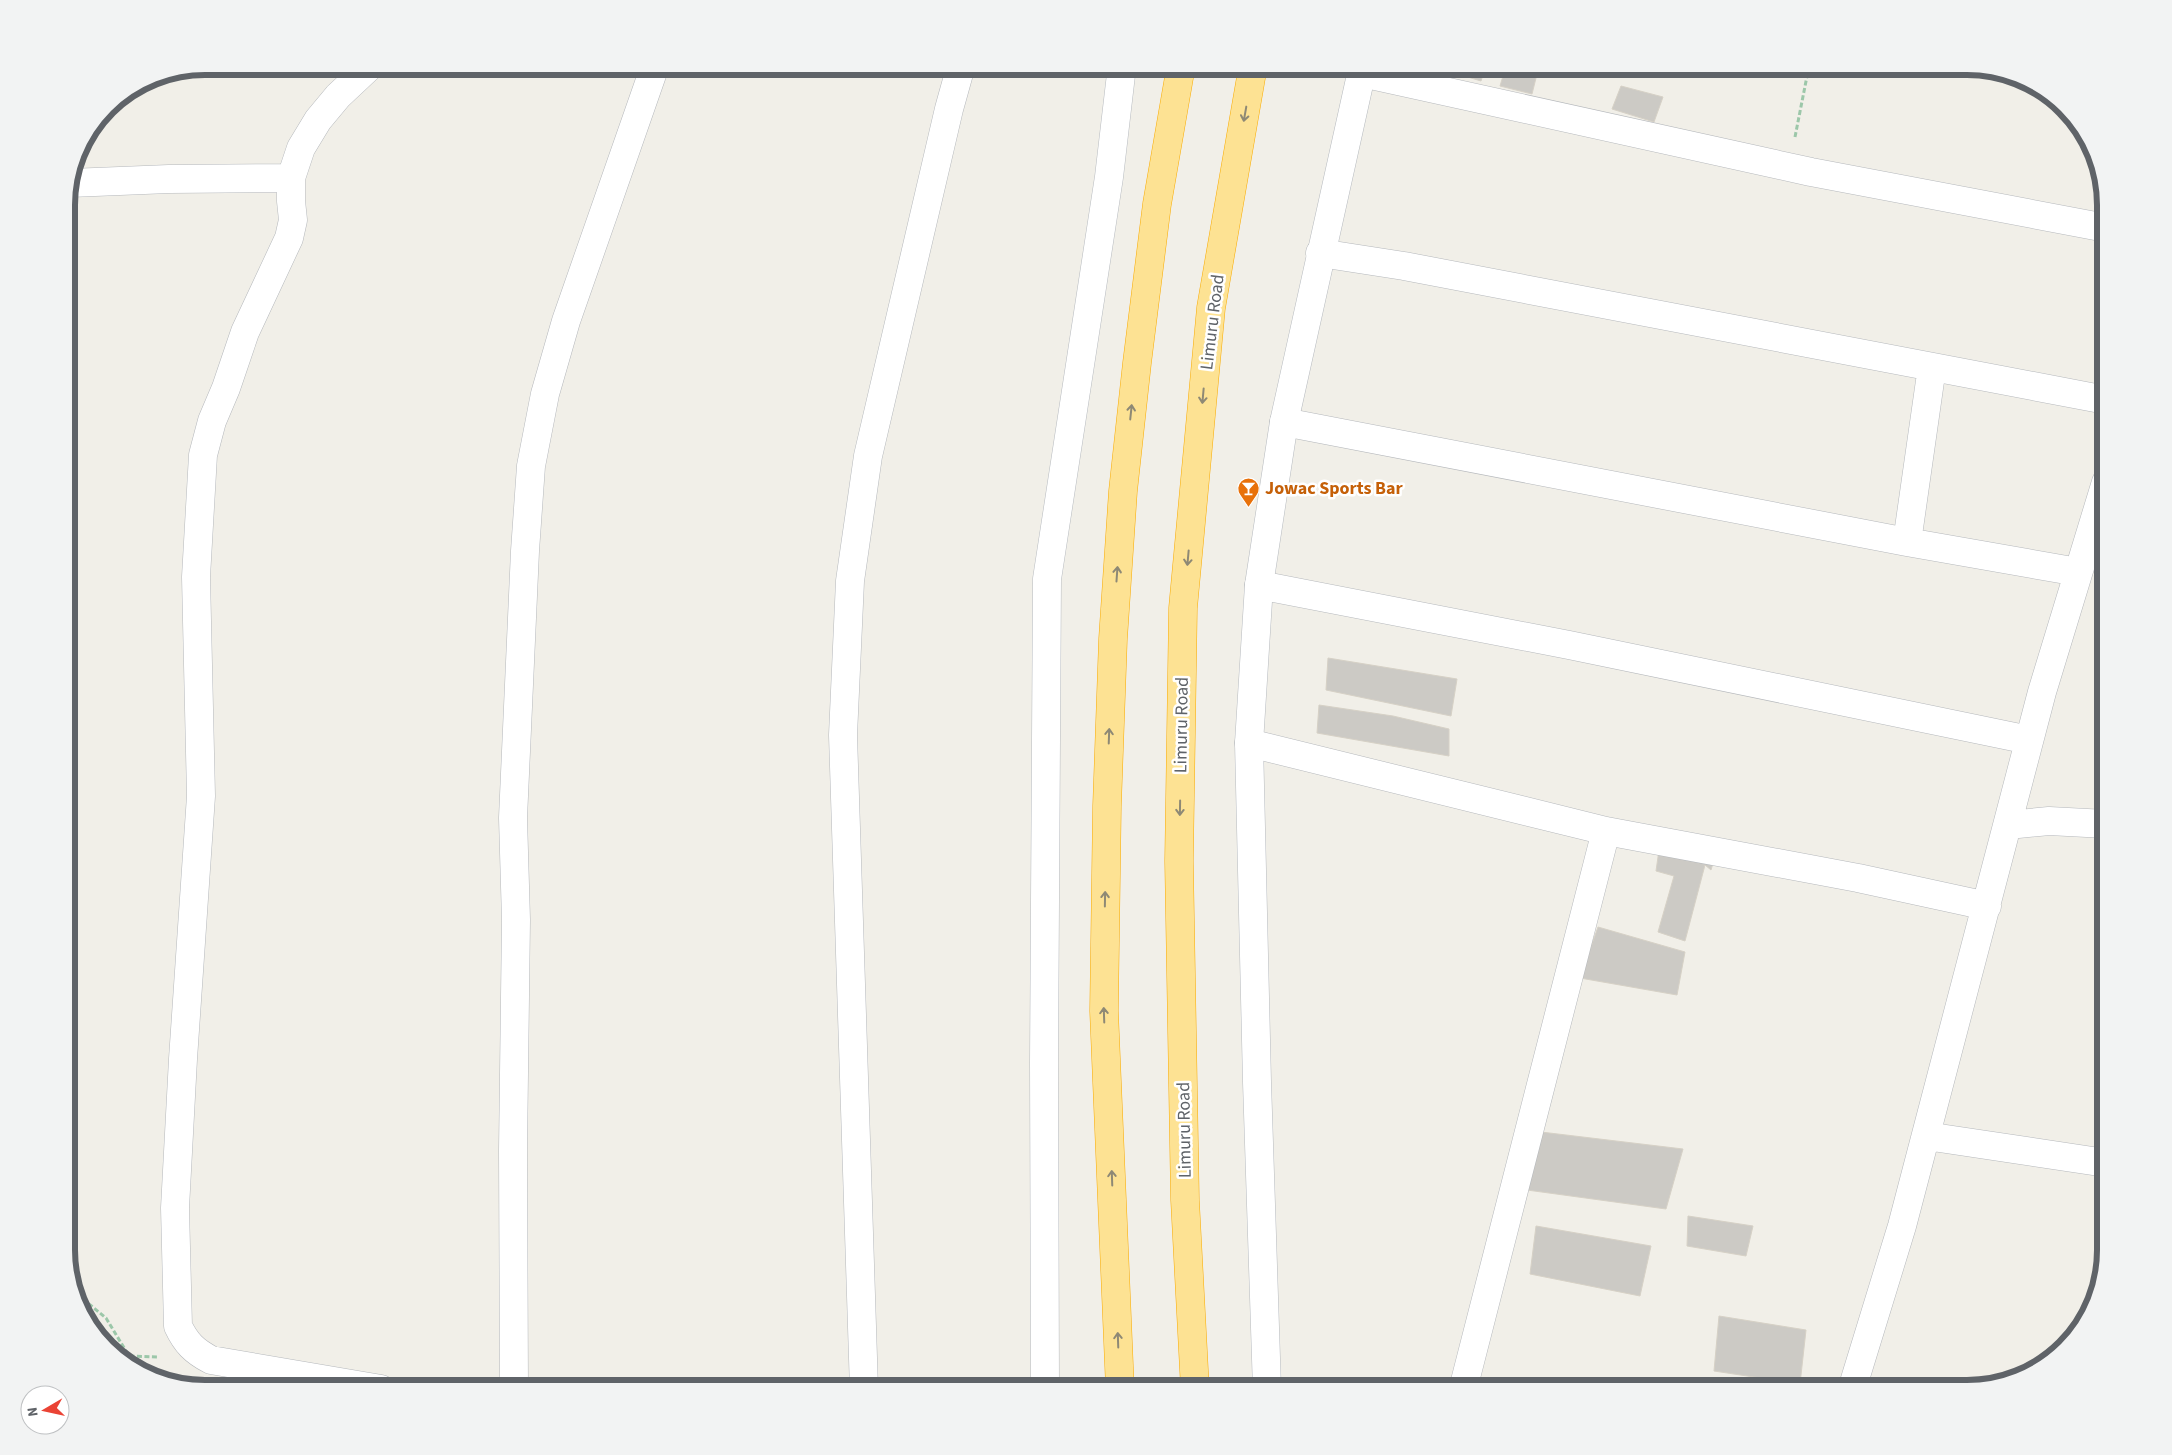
<svg xmlns="http://www.w3.org/2000/svg" width="2172" height="1455" font-family="'Source Sans 3',sans-serif">
<style>
.building{fill:#cccac5;stroke:#d6d1c6}
.lines{fill:none;stroke-linecap:round;stroke-linejoin:round}
.street-casing{stroke:#b5b8bc;stroke-width:29}
.secondary-casing{stroke:#b6babf;stroke-width:29}
.highway-casing{stroke:#f9ab00;stroke-width:29}
.path{stroke:#9cc7a9;stroke-width:3;stroke-dasharray:5 2.5;stroke-linecap:butt}
.street{stroke:#fff;stroke-width:28}
.secondary{stroke:#fff;stroke-width:28}
.highway{stroke:#fde293;stroke-width:28}
.oneway{stroke:#8e8975}
.labels{text-anchor:middle;stroke-width:5;stroke-linejoin:round;paint-order:stroke}
.street-label{font-size:18px;fill:#5f6368;stroke:#fff}
.food-label{font-size:18px;font-weight:bold;fill:#c56008;stroke:#fff;text-anchor:start}
.rim{fill:none;stroke:#5f6368;stroke-width:6}
</style>
<rect width="100%" height="100%" fill="#f1efe8"/>
<path class="building" d="M 1414,66 L 1437,66 L 1437,72 L 1414,69 Z
M 1449,66 L 1486,66 L 1481,81 L 1448,71 Z
M 1506,66 L 1539,66 L 1532,94 L 1500,86 Z
M 1621,86 L 1663,97 L 1654,122 L 1612,109 Z
M 1328,658 L 1457,679 L 1451,716 L 1326,690 Z
M 1319,705 L 1393,716 L 1449,729 L 1449,756 L 1317,733 Z
M 1659,850 L 1714,860 L 1711,870 L 1705,865 L 1685,941 L 1658,932 L 1674,876 L 1656,871 Z
M 1598,927 L 1685,952 L 1677,995 L 1580,978 Z
M 1541,1132 L 1683,1149 L 1666,1209 L 1527,1190 Z
M 1688,1216 L 1753,1226 L 1746,1256 L 1687,1246 Z
M 1536,1226 L 1651,1246 L 1640,1296 L 1530,1274 Z
M 1719,1316 L 1806,1330 L 1800,1384 L 1714,1371 Z"/>
<g class="lines">
<defs>
<path id="street" d="M 370,66 L 338,96 L 318,120 L 301,148 L 291,178 L 291,201 L 293,220 L 289,238 L 245,332 L 226,388 L 212,421 L 203,455 L 196,577 L 201,796 L 183,1059 L 175,1208 L 178,1326 C 186,1343 194,1351 211,1360 L 381,1389
M 1362,73 L 1811,172 L 2106,228
M 70,183 L 169,179 L 291,178
M 1320,253 L 1404,266 L 2106,400
M 1284,422 L 1907,542 L 2078,572
M 1907,542 L 1932,367
M 1259,585 L 1569,645 L 2029,740
M 1249,743 L 1606,831 L 1858,878 L 1987,906
M 2008,825 L 2049,821 L 2106,824
M 1926,1136 L 2106,1163
M 514,1389 L 513,1150 L 516,920 L 513,818 L 525,551 L 531,466 L 545,394 L 566,321 L 655,66
M 864,1389 L 843,735 L 850,581 L 868,456 L 949,109 L 961,66
M 1463,1389 L 1606,831
M 1852,1389 L 1902,1226 L 2042,692 L 2106,482"/>
<path id="secondary" d="M 1045,1389 L 1044,1063 L 1047,579 L 1109,177 L 1122,66
M 1267,1389 L 1257,1082 L 1249,743 L 1259,585 L 1284,422 L 1363,66"/>
<path id="highway" d="M 1120,1389 L 1104,1011 L 1107,806 L 1113,639 L 1123,491 L 1137,363 L 1157,204 L 1181,66
M 1195,1389 L 1185,1200 L 1179,861 L 1183,608 L 1211,308 L 1253,66"/>
</defs>
<use href="#street" class="street-casing"/>
<use href="#secondary" class="secondary-casing"/>
<use href="#highway" class="highway-casing"/>
<path class="path" d="M 1795,137 L 1809,66
M 77,1294 L 106,1318 L 129,1356 L 158,1357"/>
<use href="#street" class="street"/>
<use href="#secondary" class="secondary"/>
<use href="#highway" class="highway"/>
</g>
<defs><path id="oneway-shaft" d="M-6 0H5M1.5-3L5.5 0L1.5 3" fill="none" stroke-width="1.6" stroke-linecap="round" stroke-linejoin="round" transform="scale(1.25)"/></defs>
<g class="oneway">
<use href="#oneway-shaft" transform="translate(1245 114) rotate(100)"/>
<use href="#oneway-shaft" transform="translate(1203 396) rotate(95)"/>
<use href="#oneway-shaft" transform="translate(1131 412) rotate(-84)"/>
<use href="#oneway-shaft" transform="translate(1188 558) rotate(95)"/>
<use href="#oneway-shaft" transform="translate(1117 574) rotate(-86)"/>
<use href="#oneway-shaft" transform="translate(1109 736) rotate(-88)"/>
<use href="#oneway-shaft" transform="translate(1180 808) rotate(91)"/>
<use href="#oneway-shaft" transform="translate(1105 899) rotate(-89)"/>
<use href="#oneway-shaft" transform="translate(1104 1015) rotate(-92)"/>
<use href="#oneway-shaft" transform="translate(1112 1178) rotate(-92)"/>
<use href="#oneway-shaft" transform="translate(1118 1340) rotate(-92)"/>
</g>
<defs>
<symbol id="bar-pin" viewBox="-11 -11 22 30"><path d="M0 17L-7.5 6A9.5 9.5 0 1 1 7.5 6Z" fill="#e8710a" stroke="#fff"/><path d="M-6-5H6L.8 .8V4.5H3.5V6h-7V4.5H-.8V.8Z" fill="#fff"/></symbol>
</defs>
<g fill-rule="evenodd">
<use href="#bar-pin" x="1236" y="476" width="25" height="34"/>
</g>
<g class="labels">
<g class="street-label">
<text transform="translate(1212 322) rotate(-83)" y="6">Limuru Road</text>
<text transform="translate(1181 725) rotate(-89)" y="6">Limuru Road</text>
<text transform="translate(1184 1130) rotate(-91)" y="6">Limuru Road</text>
</g>
<g class="food-label">
<text x="1265" y="494">Jowac Sports Bar</text>
</g>
</g>
<path d="M0 0H2172V1455H0ZM205 75H1967A130 130 0 0 1 2097 205V1250A130 130 0 0 1 1967 1380H205A130 130 0 0 1 75 1250V205A130 130 0 0 1 205 75Z" fill="#f2f3f3" fill-rule="evenodd"/>
<path class="rim" d="M205 75H1967A130 130 0 0 1 2097 205V1250A130 130 0 0 1 1967 1380H205A130 130 0 0 1 75 1250V205A130 130 0 0 1 205 75Z"/>
<g transform="translate(45 1410) rotate(261)"><circle r="24" fill="#ffffff" stroke="#bfc1c3"/>
<path d="M0-4L9 19L0 12L-9 19Z" fill="#ea4335"/>
<text y="-8" font-size="14" font-weight="bold" text-anchor="middle" fill="#5f6368">N</text>
</g>
</svg>
